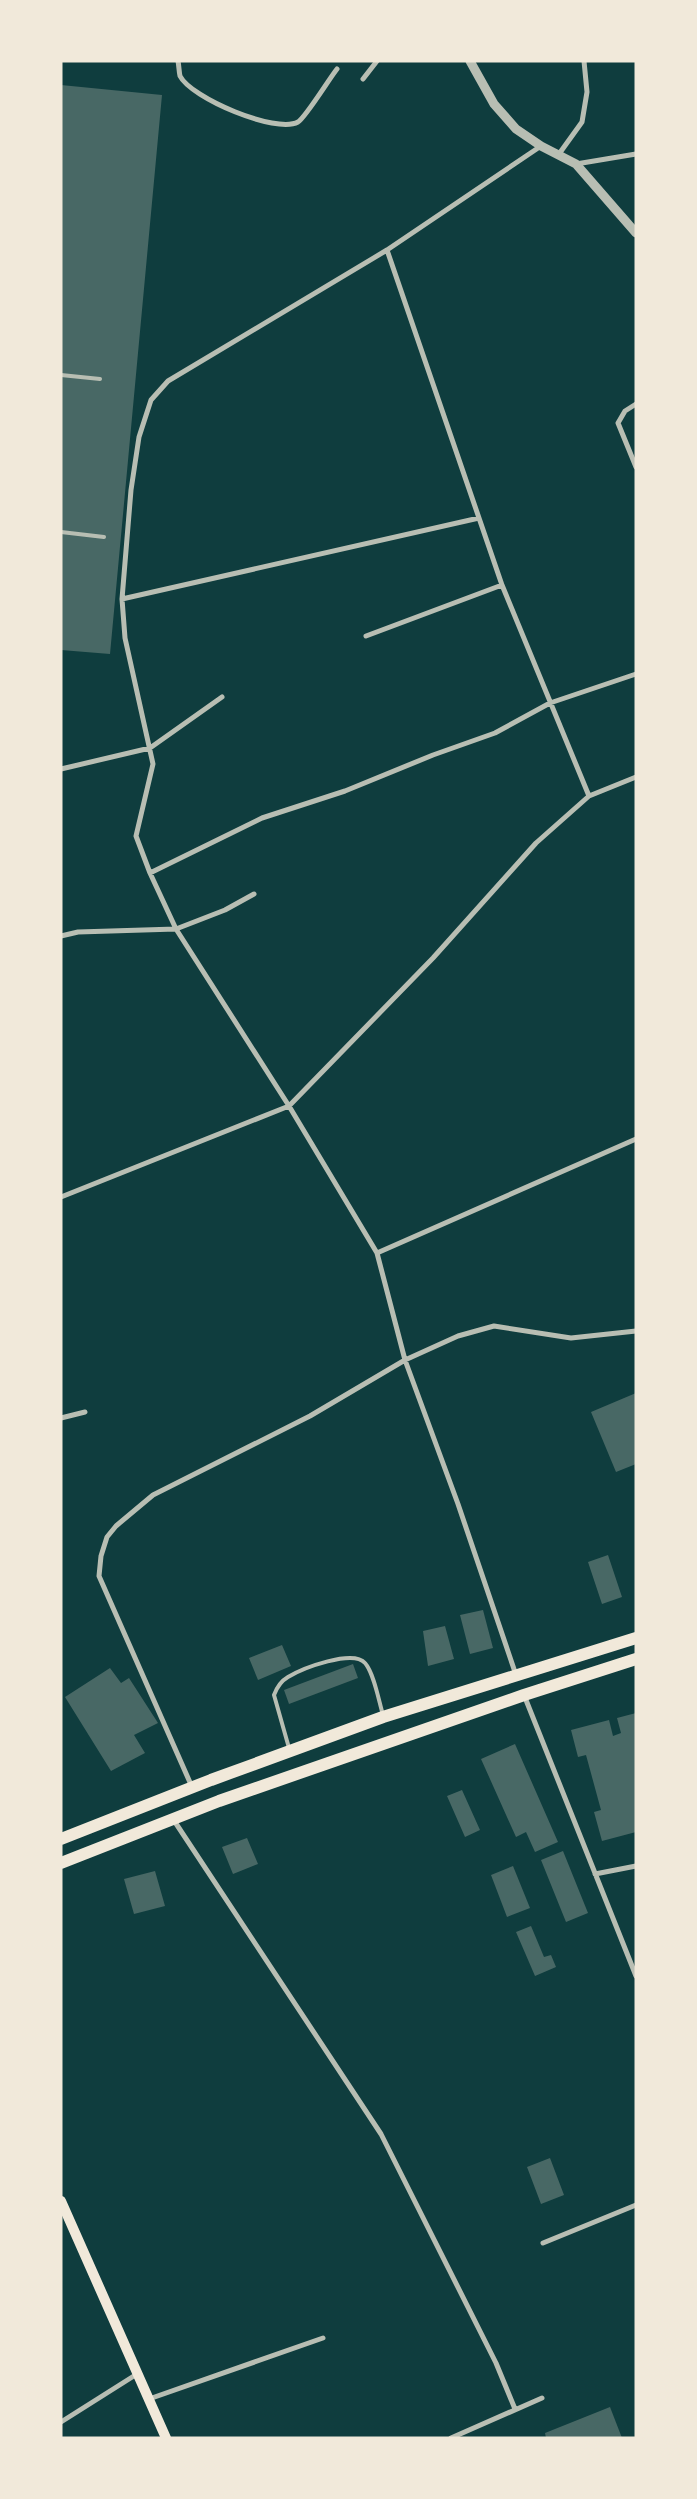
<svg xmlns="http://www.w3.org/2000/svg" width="697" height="2499" font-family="'Space Grotesk',sans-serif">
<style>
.building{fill:#486865}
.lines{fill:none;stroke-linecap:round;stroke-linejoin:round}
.service{stroke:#b8beb3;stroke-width:4}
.minor{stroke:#b8beb3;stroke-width:5}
.tertiary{stroke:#b8beb3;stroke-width:9}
.secondary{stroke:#f1e9da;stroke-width:10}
.primary{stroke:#f1e9da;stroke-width:12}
</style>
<rect width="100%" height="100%" fill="#0f3d3e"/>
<path class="building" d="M 61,85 L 162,95 L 110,654 L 61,650 Z
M 636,1393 L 636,1464 L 616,1472 L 591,1412 Z
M 608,1555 L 622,1597 L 602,1604 L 588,1562 Z
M 483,1610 L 493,1648 L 470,1654 L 460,1615 Z
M 445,1626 L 454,1659 L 428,1666 L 423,1631 Z
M 282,1645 L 291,1666 L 258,1680 L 249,1658 Z
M 353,1664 L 358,1678 L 289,1704 L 284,1690 Z
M 110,1668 L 121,1683 L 129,1678 L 158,1723 L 134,1735 L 145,1753 L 111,1771 L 65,1697 Z
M 636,1713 L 636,1832 L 602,1841 L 594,1812 L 601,1810 L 586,1755 L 578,1757 L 571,1730 L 609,1720 L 613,1736 L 621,1733 L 617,1718 Z
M 515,1744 L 558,1842 L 535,1852 L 526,1832 L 516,1837 L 481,1759 Z
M 462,1790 L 480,1830 L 465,1837 L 447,1796 Z
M 247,1838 L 258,1864 L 233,1874 L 222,1847 Z
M 563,1851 L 588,1913 L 566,1922 L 541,1860 Z
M 513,1866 L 530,1908 L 507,1917 L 491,1875 Z
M 155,1871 L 165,1906 L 134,1914 L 124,1879 Z
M 531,1926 L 544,1957 L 551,1955 L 556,1967 L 535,1976 L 516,1932 Z
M 550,2158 L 564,2195 L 541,2204 L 527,2167 Z
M 610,2407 L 622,2438 L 546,2438 L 545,2433 Z"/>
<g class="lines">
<path class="service" d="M 61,375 L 100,379
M 61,532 L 104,537
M 289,1748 L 274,1695 C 277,1687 281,1681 288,1677 C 303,1668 353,1649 365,1663 C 374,1673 379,1702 383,1715"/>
<path class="minor" d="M 178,61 C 179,66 179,72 180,76 C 191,98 276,134 298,122 C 306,117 329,79 337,69
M 363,79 L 377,61
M 559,154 L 582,122 L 587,92 L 584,61
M 576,164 L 636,154
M 387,250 L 502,585 L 589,796
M 636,404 L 625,411 L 618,423 L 636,467
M 122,599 L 479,518
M 366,636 L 502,585
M 61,769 L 150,748 L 222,697
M 150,873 L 262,818 L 345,791 L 433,755 L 495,733 L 550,703 L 636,674
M 61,936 L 78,932 L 176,929 L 225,910 L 254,894
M 61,1197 L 289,1106 L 433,958 L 536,843 L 589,796 L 636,777
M 377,1253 L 636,1139
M 61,1418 L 85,1412
M 516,1675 L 458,1504 L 405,1360 L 377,1253 L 289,1106 L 176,929 L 150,873 L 136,836 L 153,764 L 125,638 L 122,599 L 131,490 L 139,437 L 151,400 L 168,381 L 387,250 L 541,146
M 524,1695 L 636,1976
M 192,1787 L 99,1576 L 101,1556 L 107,1537 L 116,1526 L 153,1495 L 310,1416 L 405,1360 L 458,1336 L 494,1326 L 571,1338 L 636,1331
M 173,1819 L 381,2134 L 496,2363 L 515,2409
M 595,1874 L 636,1866
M 543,2243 L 636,2205
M 149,2399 L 323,2338
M 61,2422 L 137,2374
M 451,2438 L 542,2398"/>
<path class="tertiary" d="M 470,61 L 494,104 L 516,129 L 541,146 L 576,164 L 636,233"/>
<path class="secondary" d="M 61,2201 L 166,2438"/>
<path class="primary" d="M 61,1839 L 211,1780 L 383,1717 L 636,1638
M 61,1863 L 219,1801 L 524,1695 L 636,1659"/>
</g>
<rect width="697" height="2499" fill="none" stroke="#f1e9da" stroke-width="125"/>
</svg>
